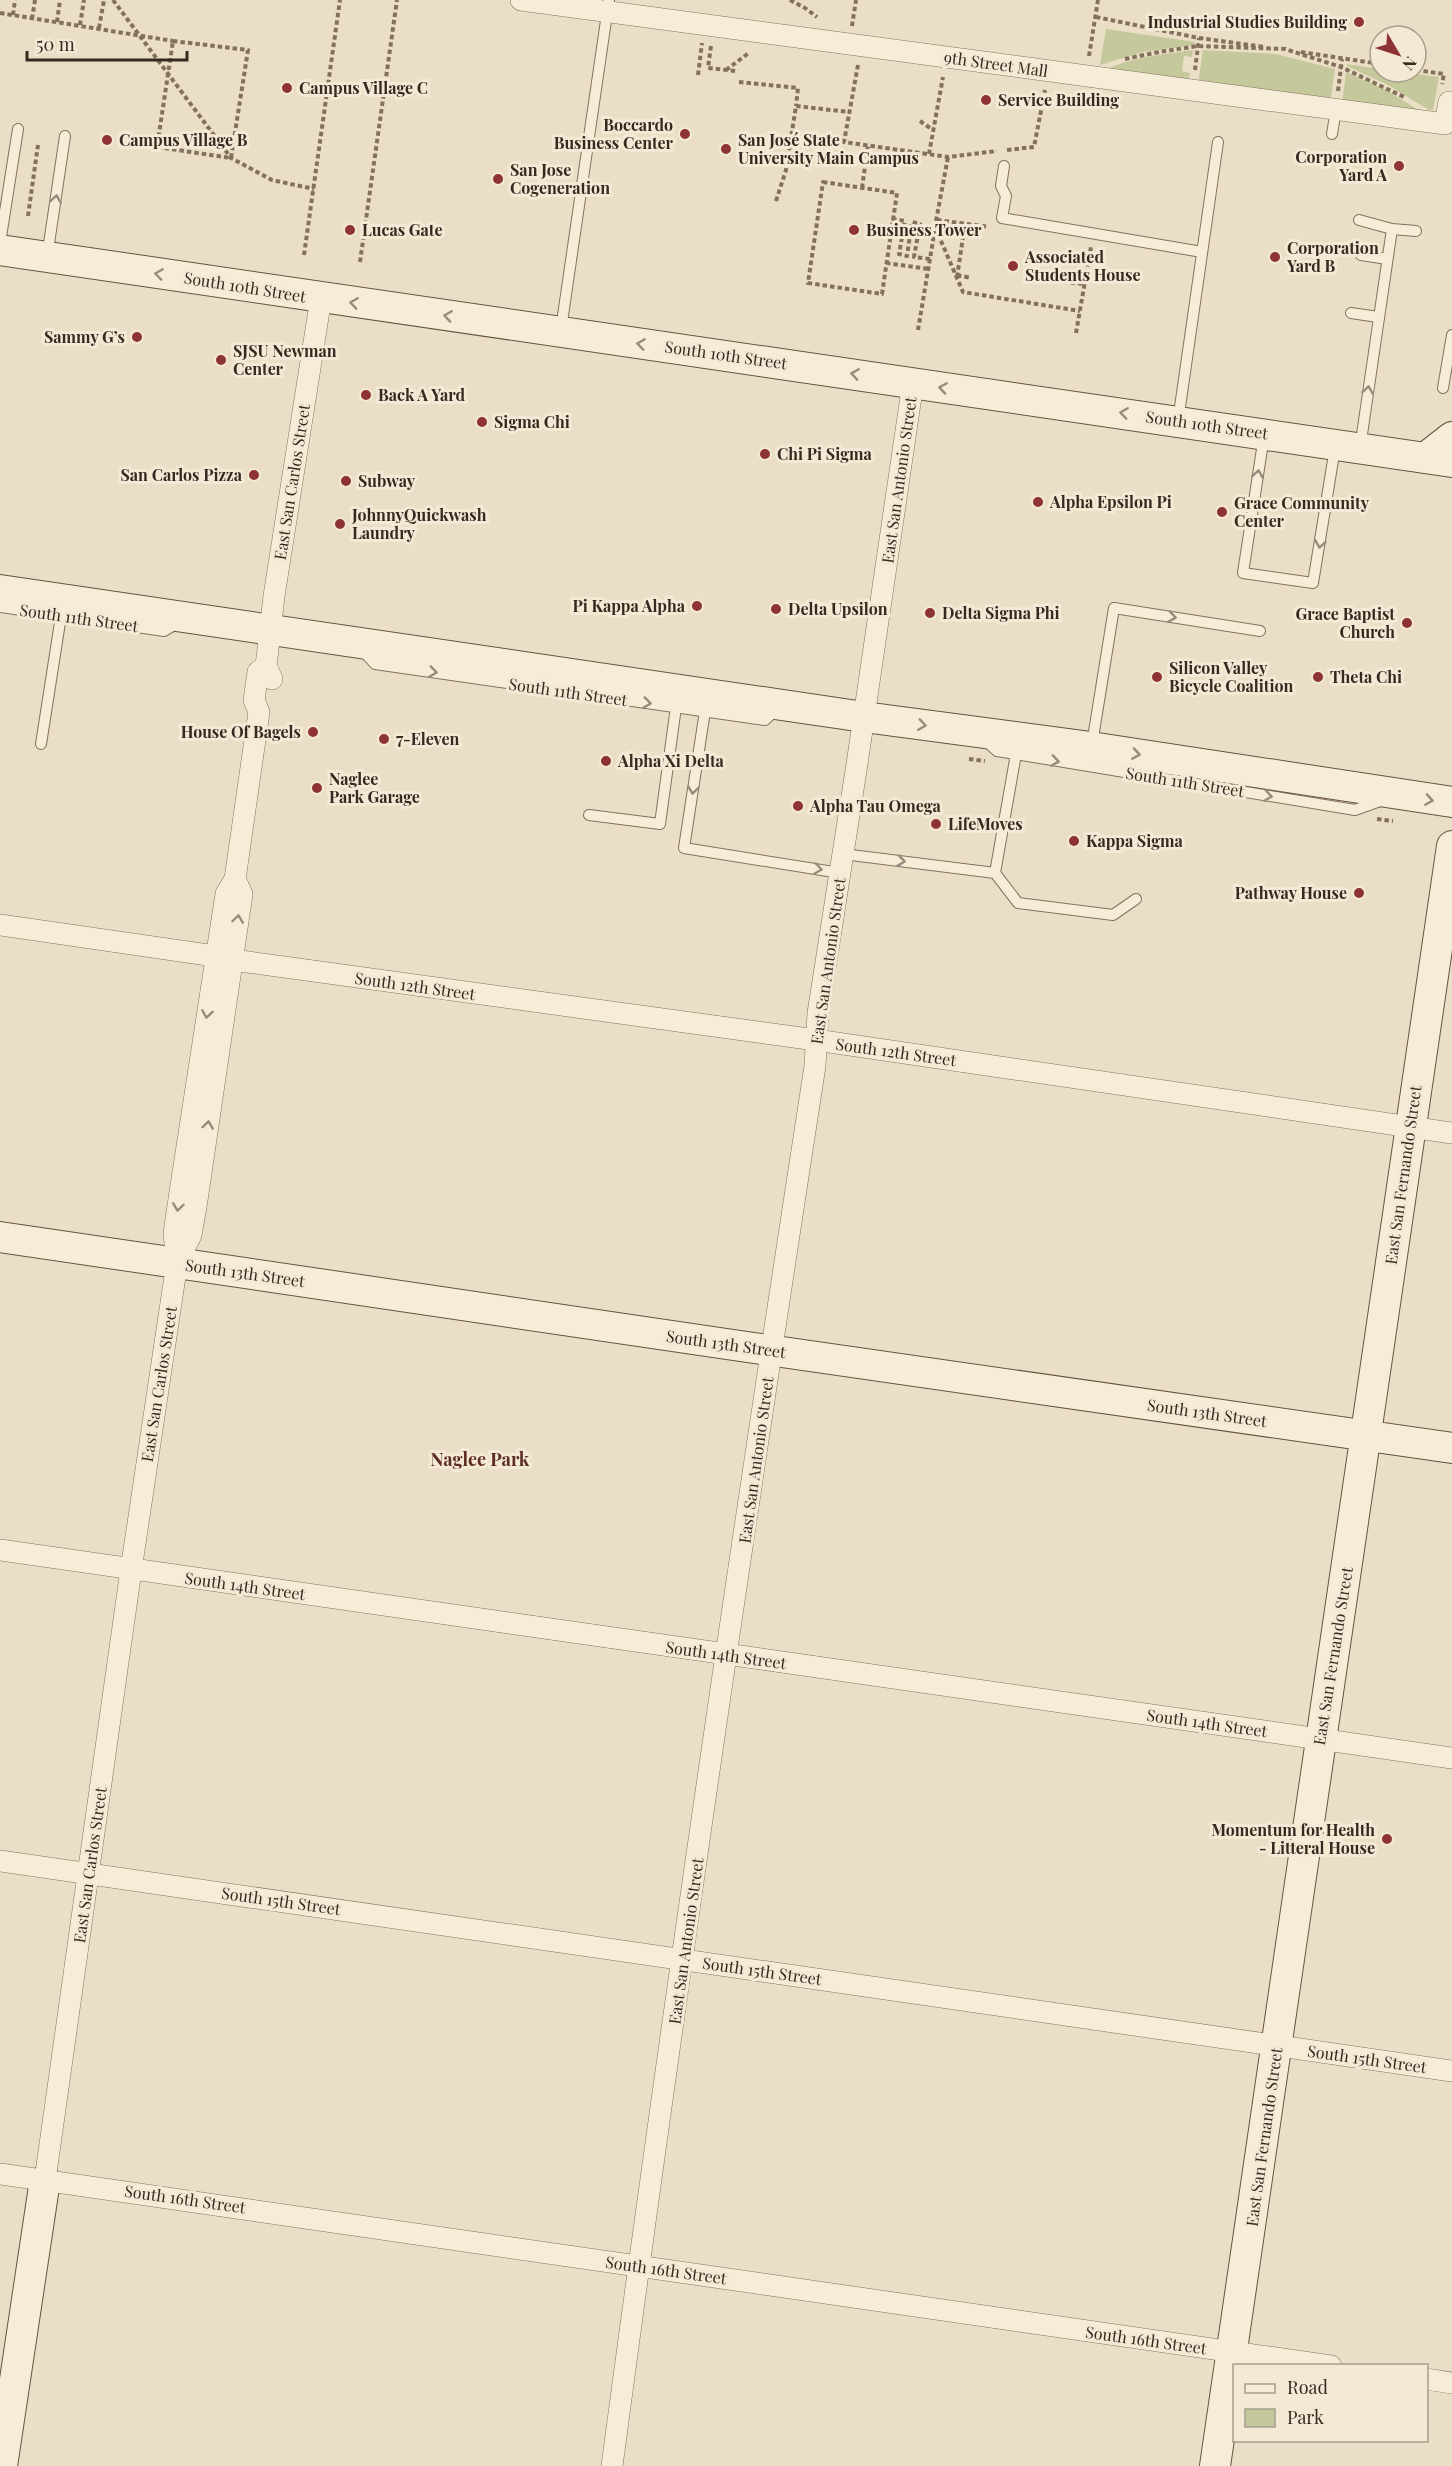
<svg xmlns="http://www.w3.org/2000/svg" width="1452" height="2466" font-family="'Playfair Display',serif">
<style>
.green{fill:#c4c89b}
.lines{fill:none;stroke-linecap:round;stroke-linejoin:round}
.lane-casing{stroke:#84715d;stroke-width:12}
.street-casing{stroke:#84715d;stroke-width:22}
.secondary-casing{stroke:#665341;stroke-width:32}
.path{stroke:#84715d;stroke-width:4;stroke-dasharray:4.5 3;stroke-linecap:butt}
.lane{stroke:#f6edd9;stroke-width:10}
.street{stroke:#f6edd9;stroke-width:21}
.secondary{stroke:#f6edd9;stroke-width:30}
.oneway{stroke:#968c7c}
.poi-dot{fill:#8e3335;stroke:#f3e9d5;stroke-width:2}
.labels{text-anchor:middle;stroke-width:6;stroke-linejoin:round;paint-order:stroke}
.poi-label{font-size:16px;font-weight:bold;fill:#362a20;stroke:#f3e9d5;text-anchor:start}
.street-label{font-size:16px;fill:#362a20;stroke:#f3e9d5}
.neighbourhood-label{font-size:18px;font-weight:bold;fill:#5f2e23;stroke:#f3e9d5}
</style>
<rect width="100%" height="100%" fill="#eadfc6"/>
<path class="green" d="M 1106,29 L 1195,42 L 1194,45 L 1143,52 L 1100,65 Z
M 1193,50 L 1192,57 L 1184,56 L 1182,71 L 1190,73 L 1188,82 L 1105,70 C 1132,57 1164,54 1193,50 Z
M 1203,50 L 1276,54 L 1335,69 L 1330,103 L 1198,84 Z
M 1347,64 L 1380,69 L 1380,72 L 1401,72 L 1439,77 L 1433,110 L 1429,110 L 1388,85 L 1347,66 Z
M 1346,72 L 1388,91 L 1426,115 L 1342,104 Z"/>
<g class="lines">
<defs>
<path id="lane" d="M 1332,134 L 1336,110
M 1004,166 L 1001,186 L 1006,196 L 1002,218 L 1202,252
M 1359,220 L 1392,229
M 0,243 L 18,129
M 1361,255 L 1387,259
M 47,257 L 65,136
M 1351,313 L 1378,317
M 561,329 L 609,0
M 1443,388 L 1452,335
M 1178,421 L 1218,142
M 1264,436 L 1243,573 L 1313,583 L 1335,448
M 1360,448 L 1392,229 L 1416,231
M 0,607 L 164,631 L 176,624
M 362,650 L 375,664 L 765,720 L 776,710
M 705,711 L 684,848 L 840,873
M 986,741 L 997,751 L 1355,810 L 1380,801
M 41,744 L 61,616
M 1092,744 L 1114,608 L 1260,631
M 589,815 L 660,824 L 676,707
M 843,854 L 995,873 L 1018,903 L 1113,915 L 1136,899
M 995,873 L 1016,754"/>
<path id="street" d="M 521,0 L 1445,124 L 1449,102 L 1452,102
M 272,679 L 266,666 L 274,596 L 321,298
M 0,925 L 215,956
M 233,960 L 816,1040 L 1452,1133
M 177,1263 L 191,1235 L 196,1207 L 242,894 L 235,879
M 0,1550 L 1452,1758
M 0,1861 L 1452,2071
M 0,2174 L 1331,2366
M 45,2180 L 131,1570 L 177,1263 L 174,1233 L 180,1192 L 226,894 L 235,879 L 259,712 L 254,700 L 258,672 L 266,666
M 1426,2379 L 1452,2383
M 612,2466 C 674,1999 743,1532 815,1066 L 818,1013 L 857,764 L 913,383"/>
<path id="secondary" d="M 0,250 L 1452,462
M 1425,458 L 1452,437
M 0,590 L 864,717 L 1091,747 L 1452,802
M 0,1237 L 747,1347 L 1452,1448
M 2,2466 L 45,2180
M 1215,2466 C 1294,1926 1372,1386 1452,846"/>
</defs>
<use href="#lane" class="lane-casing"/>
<use href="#street" class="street-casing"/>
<use href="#secondary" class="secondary-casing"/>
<path class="path" d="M 113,0 L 231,158 L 272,180 L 314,189
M 790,0 L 805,8 L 817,17
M 0,13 L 173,41
M 13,15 L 15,0
M 1096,17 L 1199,38 L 1264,47
M 32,19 L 35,0
M 57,22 L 60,0
M 80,25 L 84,0
M 852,26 L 856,0
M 99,28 L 104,0
M 173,41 L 248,50 L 231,158 L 157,147 Z
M 711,46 L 708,68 L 736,71
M 1301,52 L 1380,64
M 1089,56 L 1098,0
M 1125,59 L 1159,52 L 1198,46 L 1285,49 L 1341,67 L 1404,97
M 858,65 L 844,142 L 948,157 L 997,151
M 726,70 L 750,52
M 1195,70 L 1199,38
M 1416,70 L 1444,74 L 1442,84
M 698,75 L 702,43
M 739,82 L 798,88 L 796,106
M 1338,91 L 1342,59
M 920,121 L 933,130
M 1007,150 L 1034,147 L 1045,90
M 929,154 L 943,77
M 823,182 L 897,193 L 882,294 L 808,283 Z
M 862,188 L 868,145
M 776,201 L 786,170 L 796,106 L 849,112
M 28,216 L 38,145
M 892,219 L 905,221 L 899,254 L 907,256 L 912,222 L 920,224 L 914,257 L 930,259
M 937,220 L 989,227
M 936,221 L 948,157
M 935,227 L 963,292 L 1080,311
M 304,255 L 340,0
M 360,262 L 397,0
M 886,263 L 929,269
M 957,275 L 971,278
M 957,277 L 965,224
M 1048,280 L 1085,284
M 918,330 L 935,229
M 1076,333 L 1091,247
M 969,759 L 985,761
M 1377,819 L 1393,821"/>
<use href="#lane" class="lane"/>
<use href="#street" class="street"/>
<use href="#secondary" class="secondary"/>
</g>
<defs><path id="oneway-chevron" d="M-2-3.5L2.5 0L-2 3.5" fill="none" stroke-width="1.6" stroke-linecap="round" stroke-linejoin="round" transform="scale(1.5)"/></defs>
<g class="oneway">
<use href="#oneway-chevron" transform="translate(56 199) rotate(-81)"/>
<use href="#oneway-chevron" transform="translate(159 274) rotate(-172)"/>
<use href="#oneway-chevron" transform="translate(354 303) rotate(-172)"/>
<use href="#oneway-chevron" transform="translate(448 316) rotate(-172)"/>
<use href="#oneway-chevron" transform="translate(641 344) rotate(-172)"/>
<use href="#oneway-chevron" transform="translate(855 374) rotate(-171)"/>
<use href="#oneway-chevron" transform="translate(943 388) rotate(-171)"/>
<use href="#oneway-chevron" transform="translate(1368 390) rotate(-82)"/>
<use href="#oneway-chevron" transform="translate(1124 413) rotate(-172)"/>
<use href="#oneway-chevron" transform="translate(1258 474) rotate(-81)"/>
<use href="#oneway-chevron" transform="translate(1320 544) rotate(99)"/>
<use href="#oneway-chevron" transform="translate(1172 617) rotate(9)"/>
<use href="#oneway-chevron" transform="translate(433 672) rotate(8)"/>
<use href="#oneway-chevron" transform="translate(647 703) rotate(8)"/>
<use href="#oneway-chevron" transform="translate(922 725) rotate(8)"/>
<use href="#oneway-chevron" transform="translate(1136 754) rotate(9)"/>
<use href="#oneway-chevron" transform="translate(1055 761) rotate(9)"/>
<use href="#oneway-chevron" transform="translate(693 790) rotate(98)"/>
<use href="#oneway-chevron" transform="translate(1268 796) rotate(9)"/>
<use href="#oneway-chevron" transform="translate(1429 800) rotate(9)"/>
<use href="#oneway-chevron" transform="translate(901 861) rotate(7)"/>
<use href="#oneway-chevron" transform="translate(818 869) rotate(8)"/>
<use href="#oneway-chevron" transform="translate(238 919) rotate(-82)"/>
<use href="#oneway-chevron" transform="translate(207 1014) rotate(99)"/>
<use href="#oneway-chevron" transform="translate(208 1125) rotate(-82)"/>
<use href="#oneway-chevron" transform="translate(178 1207) rotate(98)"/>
</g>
<g class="poi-dot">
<circle cx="1359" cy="22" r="6"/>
<circle cx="287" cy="88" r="6"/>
<circle cx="986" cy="100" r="6"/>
<circle cx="685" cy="134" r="6"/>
<circle cx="107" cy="140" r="6"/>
<circle cx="726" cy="149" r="6"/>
<circle cx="1399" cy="166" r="6"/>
<circle cx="498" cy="179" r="6"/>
<circle cx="350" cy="230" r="6"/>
<circle cx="854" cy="230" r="6"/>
<circle cx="1275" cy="257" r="6"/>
<circle cx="1013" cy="266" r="6"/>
<circle cx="137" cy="337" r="6"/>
<circle cx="221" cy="360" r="6"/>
<circle cx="366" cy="395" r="6"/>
<circle cx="482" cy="422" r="6"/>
<circle cx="765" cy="454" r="6"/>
<circle cx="254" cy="475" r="6"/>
<circle cx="346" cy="481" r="6"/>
<circle cx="1038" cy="502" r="6"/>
<circle cx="1222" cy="512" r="6"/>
<circle cx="340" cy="524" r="6"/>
<circle cx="697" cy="606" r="6"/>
<circle cx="776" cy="609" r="6"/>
<circle cx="930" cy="613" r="6"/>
<circle cx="1407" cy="623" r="6"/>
<circle cx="1157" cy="677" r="6"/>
<circle cx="1318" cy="677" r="6"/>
<circle cx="313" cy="732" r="6"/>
<circle cx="384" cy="739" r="6"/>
<circle cx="606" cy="761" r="6"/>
<circle cx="317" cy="788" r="6"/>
<circle cx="798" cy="806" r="6"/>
<circle cx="936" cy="824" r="6"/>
<circle cx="1074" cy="841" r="6"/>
<circle cx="1359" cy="893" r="6"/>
<circle cx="1387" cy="1839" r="6"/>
</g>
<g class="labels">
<g class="poi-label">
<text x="1347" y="28" text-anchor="end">Industrial Studies Building</text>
<text x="299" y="94">Campus Village C</text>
<text x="998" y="106">Service Building</text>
<text x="673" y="131" text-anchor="end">Boccardo<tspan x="673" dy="18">Business Center</tspan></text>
<text x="119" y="146">Campus Village B</text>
<text x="738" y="146">San José State<tspan x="738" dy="18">University Main Campus</tspan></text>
<text x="1387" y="163" text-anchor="end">Corporation<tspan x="1387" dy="18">Yard A</tspan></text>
<text x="510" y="176">San Jose<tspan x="510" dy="18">Cogeneration</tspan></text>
<text x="362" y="236">Lucas Gate</text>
<text x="866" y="236">Business Tower</text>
<text x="1287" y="254">Corporation<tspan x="1287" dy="18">Yard B</tspan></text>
<text x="1025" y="263">Associated<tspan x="1025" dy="18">Students House</tspan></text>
<text x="125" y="343" text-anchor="end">Sammy G’s</text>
<text x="233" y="357">SJSU Newman<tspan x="233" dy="18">Center</tspan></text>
<text x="378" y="401">Back A Yard</text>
<text x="494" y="428">Sigma Chi</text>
<text x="777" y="460">Chi Pi Sigma</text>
<text x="242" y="481" text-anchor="end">San Carlos Pizza</text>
<text x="358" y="487">Subway</text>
<text x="1050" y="508">Alpha Epsilon Pi</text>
<text x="1234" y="509">Grace Community<tspan x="1234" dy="18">Center</tspan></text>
<text x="352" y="521">JohnnyQuickwash<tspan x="352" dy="18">Laundry</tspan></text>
<text x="685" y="612" text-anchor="end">Pi Kappa Alpha</text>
<text x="788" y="615">Delta Upsilon</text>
<text x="942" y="619">Delta Sigma Phi</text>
<text x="1395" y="620" text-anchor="end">Grace Baptist<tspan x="1395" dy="18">Church</tspan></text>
<text x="1169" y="674">Silicon Valley<tspan x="1169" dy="18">Bicycle Coalition</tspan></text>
<text x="1330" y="683">Theta Chi</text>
<text x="301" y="738" text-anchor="end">House Of Bagels</text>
<text x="396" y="745">7-Eleven</text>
<text x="618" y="767">Alpha Xi Delta</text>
<text x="329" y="785">Naglee<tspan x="329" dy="18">Park Garage</tspan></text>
<text x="810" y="812">Alpha Tau Omega</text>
<text x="948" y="830">LifeMoves</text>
<text x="1086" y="847">Kappa Sigma</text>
<text x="1347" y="899" text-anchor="end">Pathway House</text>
<text x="1375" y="1836" text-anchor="end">Momentum for Health<tspan x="1375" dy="18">- Litteral House</tspan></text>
</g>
<g class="street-label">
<text transform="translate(996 64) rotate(8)" y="6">9th Street Mall</text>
<text transform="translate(245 287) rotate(9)" y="6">South 10th Street</text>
<text transform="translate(726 355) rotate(8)" y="6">South 10th Street</text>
<text transform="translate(1207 425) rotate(8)" y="6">South 10th Street</text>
<text transform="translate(899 480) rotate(-82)" y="6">East San Antonio Street</text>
<text transform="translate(292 482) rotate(-81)" y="6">East San Carlos Street</text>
<text transform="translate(79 618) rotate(8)" y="6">South 11th Street</text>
<text transform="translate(568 692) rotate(8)" y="6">South 11th Street</text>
<text transform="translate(1185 782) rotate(9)" y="6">South 11th Street</text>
<text transform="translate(828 961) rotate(-82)" y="6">East San Antonio Street</text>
<text transform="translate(415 986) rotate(8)" y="6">South 12th Street</text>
<text transform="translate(896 1052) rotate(8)" y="6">South 12th Street</text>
<text transform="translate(1403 1175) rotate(-82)" y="6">East San Fernando Street</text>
<text transform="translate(245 1273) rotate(8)" y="6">South 13th Street</text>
<text transform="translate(726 1344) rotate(8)" y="6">South 13th Street</text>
<text transform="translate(159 1384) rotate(-81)" y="6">East San Carlos Street</text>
<text transform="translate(1207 1413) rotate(8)" y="6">South 13th Street</text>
<text transform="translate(756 1460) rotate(-82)" y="6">East San Antonio Street</text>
<text transform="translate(245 1586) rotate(8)" y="6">South 14th Street</text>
<text transform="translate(726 1655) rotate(8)" y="6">South 14th Street</text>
<text transform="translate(1333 1656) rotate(-81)" y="6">East San Fernando Street</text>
<text transform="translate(1207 1723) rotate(8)" y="6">South 14th Street</text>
<text transform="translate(90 1865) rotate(-82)" y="6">East San Carlos Street</text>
<text transform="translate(281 1901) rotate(8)" y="6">South 15th Street</text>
<text transform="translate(686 1941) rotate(-82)" y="6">East San Antonio Street</text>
<text transform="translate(762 1971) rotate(8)" y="6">South 15th Street</text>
<text transform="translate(1367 2059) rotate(8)" y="6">South 15th Street</text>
<text transform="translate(1264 2137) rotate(-82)" y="6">East San Fernando Street</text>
<text transform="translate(185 2199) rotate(8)" y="6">South 16th Street</text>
<text transform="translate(666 2270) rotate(8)" y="6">South 16th Street</text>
<text transform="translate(1146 2340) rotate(8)" y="6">South 16th Street</text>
</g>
<g class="neighbourhood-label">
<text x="480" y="1466">Naglee Park</text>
</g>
</g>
<rect x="1233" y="2364" width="195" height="78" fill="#f3e9d5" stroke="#a79d8d" stroke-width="1.5"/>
<rect x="1245" y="2384" width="30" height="9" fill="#f6edd9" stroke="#a79d8d" stroke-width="1.5"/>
<text x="1287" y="2394" font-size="18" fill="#362a20">Road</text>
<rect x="1245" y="2409" width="30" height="18" fill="#c4c89b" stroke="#a79d8d" stroke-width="1.5"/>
<text x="1287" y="2424" font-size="18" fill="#362a20">Park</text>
<g transform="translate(1398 54) rotate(129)"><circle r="28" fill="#f3e9d5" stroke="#a79d8d" stroke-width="1.5"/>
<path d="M0-4.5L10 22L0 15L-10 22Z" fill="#8e3335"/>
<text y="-9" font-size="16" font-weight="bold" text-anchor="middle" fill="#362a20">N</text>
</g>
<path d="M27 51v9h160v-9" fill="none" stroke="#362a20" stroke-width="3"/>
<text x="36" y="51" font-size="18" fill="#362a20" stroke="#f3e9d5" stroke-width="4.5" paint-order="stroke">50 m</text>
</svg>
